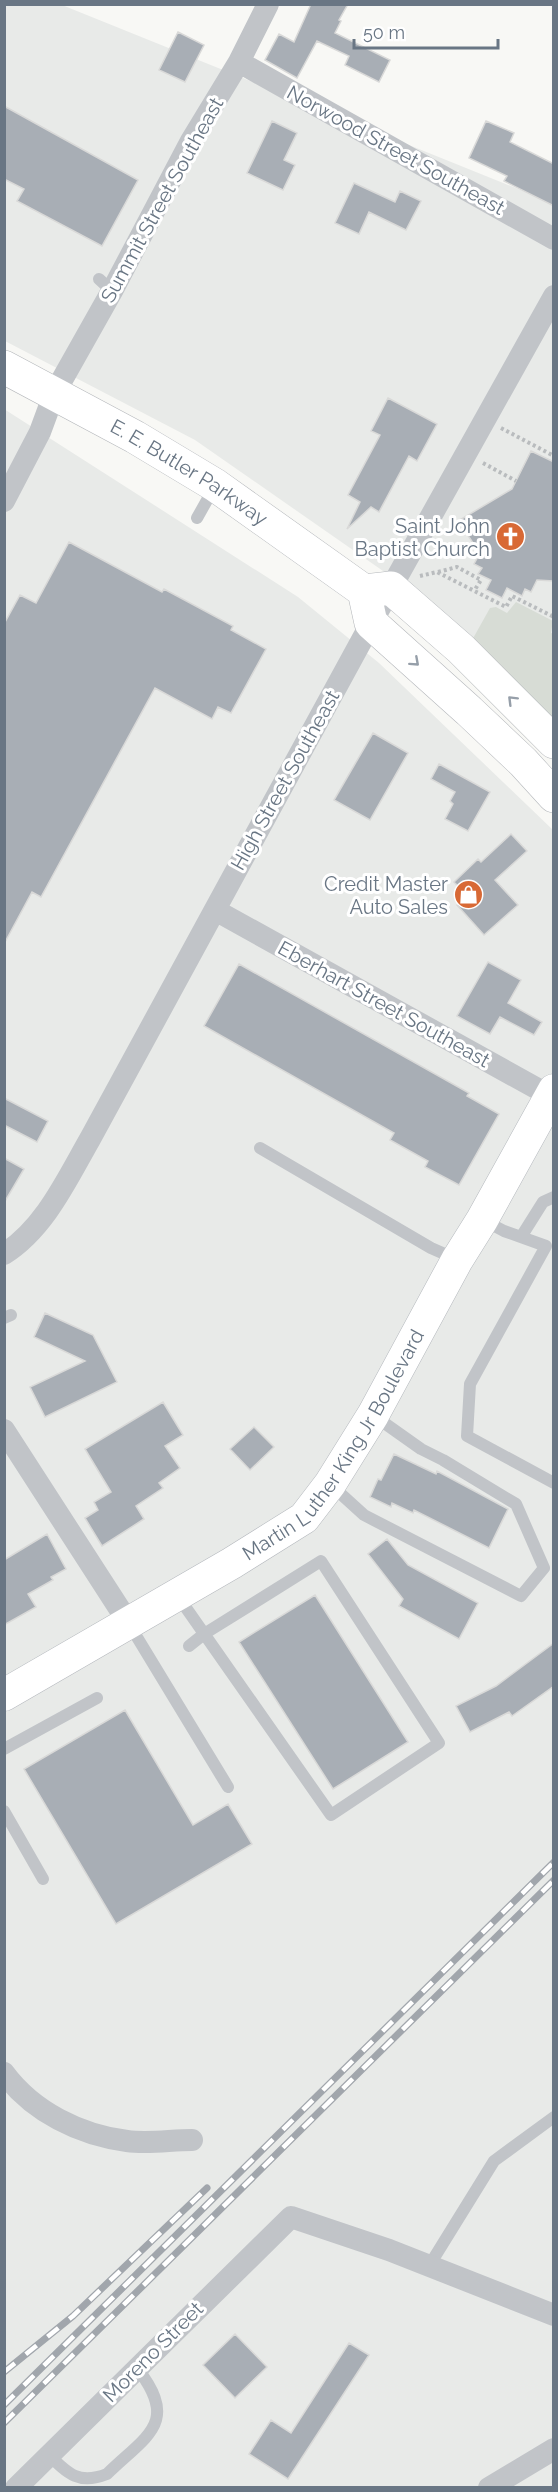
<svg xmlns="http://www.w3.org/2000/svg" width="558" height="2492" font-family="Raleway,sans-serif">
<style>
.built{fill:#e8eae8}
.green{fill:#d7dcd5}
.building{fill:#a8aeb5;stroke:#d9d9d8;stroke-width:1.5}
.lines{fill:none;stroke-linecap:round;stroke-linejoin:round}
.secondary-casing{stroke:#b4b8bd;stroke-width:33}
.trunk-casing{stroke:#b4b7bb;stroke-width:34}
.path{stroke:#b9bcbe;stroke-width:4;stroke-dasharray:3 3;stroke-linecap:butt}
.service{stroke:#c1c4c8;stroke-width:12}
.minor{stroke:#c1c4c8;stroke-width:22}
.secondary{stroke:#fff;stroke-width:32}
.trunk{stroke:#fff;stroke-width:33}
.rail-casing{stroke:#a1a6ac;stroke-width:7}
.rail{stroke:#fff;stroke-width:4.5;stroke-dasharray:14;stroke-linecap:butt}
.oneway{stroke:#969fa9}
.labels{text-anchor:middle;stroke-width:6;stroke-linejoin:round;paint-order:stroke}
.street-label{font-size:20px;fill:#697684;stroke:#fff}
.poi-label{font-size:20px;fill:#697684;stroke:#fff;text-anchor:end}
</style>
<rect width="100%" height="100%" fill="#f8f8f5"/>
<path class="built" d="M 4,5 L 62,5 L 553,203 L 553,716 L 452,619 L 195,440 L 5,341 Z
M 4,409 L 298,597 L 379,663 L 553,830 L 553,2487 L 5,2487 Z"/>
<path class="green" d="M 516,602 L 553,621 L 551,633 L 554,634 L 553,727 L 471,642 L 490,608 L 496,607 L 507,613 Z"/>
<path class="building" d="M 311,4 L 348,4 L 339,20 L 341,21 L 335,33 L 390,60 L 379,82 L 345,65 L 349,56 L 317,41 L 297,78 L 265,60 L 279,34 L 294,42 Z
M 178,32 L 204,45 L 185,82 L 159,70 Z
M 4,106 L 138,180 L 102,246 L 17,201 L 24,189 L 4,179 Z
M 272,121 L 297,133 L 284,160 L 295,165 L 283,190 L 247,173 Z
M 486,121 L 514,133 L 510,142 L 554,164 L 554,206 L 504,181 L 507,176 L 469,158 Z
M 354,183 L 395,202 L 400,191 L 421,201 L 406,230 L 369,212 L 359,234 L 335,223 Z
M 388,398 L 437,424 L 417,461 L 409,456 L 379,512 L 371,507 L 347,529 L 360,502 L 348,495 L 380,435 L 371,431 Z
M 531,451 L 554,462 L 554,581 L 537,580 L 531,592 L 525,589 L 522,596 L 507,588 L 502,598 L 486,590 L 491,580 L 478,574 L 482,568 L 474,564 L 480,553 L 458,521 L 512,489 Z
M 69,542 L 162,592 L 164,589 L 233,626 L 231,630 L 266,649 L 231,713 L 218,707 L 212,719 L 155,688 L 41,897 L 32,892 L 4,944 L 4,624 L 20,595 L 36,603 Z
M 373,733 L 408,753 L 370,820 L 334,800 Z
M 439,764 L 490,792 L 468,831 L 445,819 L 453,804 L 450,801 L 455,792 L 431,779 Z
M 511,834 L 527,851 L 495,880 L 518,905 L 484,935 L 457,905 L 467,896 L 454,882 L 478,859 L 481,862 Z
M 488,962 L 521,980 L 508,1003 L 542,1022 L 534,1035 L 500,1017 L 490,1034 L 457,1016 Z
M 239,964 L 469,1093 L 467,1096 L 499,1114 L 459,1185 L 425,1167 L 428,1161 L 390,1140 L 394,1133 L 204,1026 Z
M 4,1098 L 48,1121 L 37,1142 L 4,1125 Z
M 4,1158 L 24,1169 L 4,1203 Z
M 45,1313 L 93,1335 L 117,1382 L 45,1417 L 30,1387 L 85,1361 L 34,1337 Z
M 163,1402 L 183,1435 L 165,1446 L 180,1468 L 159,1483 L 163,1488 L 136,1506 L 144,1519 L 102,1546 L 85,1518 L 98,1510 L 94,1502 L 111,1492 L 85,1449 Z
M 254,1427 L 274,1447 L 250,1470 L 230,1449 Z
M 394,1454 L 436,1474 L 437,1471 L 508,1509 L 489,1548 L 414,1510 L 413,1513 L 392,1503 L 391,1507 L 370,1497 L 378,1479 L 381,1480 Z
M 47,1534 L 66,1569 L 51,1577 L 53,1580 L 28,1594 L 36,1607 L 4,1625 L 4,1560 Z
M 387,1539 L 408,1565 L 478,1603 L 459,1639 L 399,1606 L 403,1599 L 368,1554 Z
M 315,1595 L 408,1742 L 333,1789 L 239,1642 Z
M 554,1643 L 554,1686 L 512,1716 L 509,1712 L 470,1732 L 456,1706 L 496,1686 Z
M 125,1710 L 193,1825 L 228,1804 L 252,1844 L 116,1924 L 24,1769 Z
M 235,2334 L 267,2367 L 235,2398 L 203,2365 Z
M 349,2343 L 369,2355 L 288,2479 L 249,2454 L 271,2420 L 291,2433 Z"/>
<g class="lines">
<defs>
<g id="secondary">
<path id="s1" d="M 4,1695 L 232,1563 L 304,1518 L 330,1484 L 373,1415 L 457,1260 L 482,1220 L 554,1090"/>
</g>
<g id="trunk">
<path id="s2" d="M 4,367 L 135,437 L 215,485 L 364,591 L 371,623 L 469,711 L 523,762 L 554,796"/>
<path d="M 364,591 L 391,588 L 461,649 L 554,742"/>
</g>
</defs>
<use href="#secondary" class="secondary-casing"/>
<use href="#trunk" class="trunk-casing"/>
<path class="path" d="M 501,428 L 554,456
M 483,463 L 516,481
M 438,572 L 457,567 L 481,580 L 474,591
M 420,576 L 437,572 L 506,607 L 512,596 L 554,617"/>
<path class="service" d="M 99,279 L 112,291
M 197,518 L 215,486
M 260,1148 L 431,1248 L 456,1259
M 483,1220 L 504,1231 L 546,1246 L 470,1384 L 467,1436 L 554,1483
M 521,1237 L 543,1202 L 554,1197
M 4,1318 L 11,1315
M 331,1485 L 364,1515 L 521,1596 L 544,1568 L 516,1504 L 443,1460 L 421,1449 L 373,1415
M 177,1595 L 331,1815 L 439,1743 L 321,1561 L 204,1634 L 189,1646
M 129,1624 L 228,1787
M 4,1749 L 97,1698
M 4,1811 L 43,1879
M 429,2266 L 494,2161 L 554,2117
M 49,2455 C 68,2474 79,2485 107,2474 C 147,2435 180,2423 137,2368"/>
<path class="minor" d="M 239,62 L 554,239
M 4,501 L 40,432 L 54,394 L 112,291 L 191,141 L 239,62 L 268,4
M 215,910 L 554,1098
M 4,1254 C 45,1228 67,1179 90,1139 L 363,638 L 554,296
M 4,1430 L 128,1622
M 4,2073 C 33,2112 80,2135 127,2141 C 148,2144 171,2140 192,2140
M 16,2488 L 291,2217 L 389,2250 L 554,2315
M 489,2488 L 554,2449"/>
<use href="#secondary" class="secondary"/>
<use href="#trunk" class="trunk"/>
<defs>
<path id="rail" d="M 4,2372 L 73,2316 L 207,2188
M 4,2405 L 554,1862
M 4,2423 L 554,1880"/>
</defs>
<use href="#rail" class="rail-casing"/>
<use href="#rail" class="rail"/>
</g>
<defs><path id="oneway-chevron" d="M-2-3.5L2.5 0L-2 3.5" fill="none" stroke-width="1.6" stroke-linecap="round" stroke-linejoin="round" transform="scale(1.5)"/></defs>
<g class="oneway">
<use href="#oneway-chevron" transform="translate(415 662) rotate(42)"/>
<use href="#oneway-chevron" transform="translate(512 700) rotate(-135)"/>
</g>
<defs>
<symbol id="church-disc" viewBox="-11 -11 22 22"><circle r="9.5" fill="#d86935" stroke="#fff"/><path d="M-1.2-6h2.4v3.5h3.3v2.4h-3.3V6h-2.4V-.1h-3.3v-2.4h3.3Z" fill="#fff"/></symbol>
<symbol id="shop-disc" viewBox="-11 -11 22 22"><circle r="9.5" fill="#d86935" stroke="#fff"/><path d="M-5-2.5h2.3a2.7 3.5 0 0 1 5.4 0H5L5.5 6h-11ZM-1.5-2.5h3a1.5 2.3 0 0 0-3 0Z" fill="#fff"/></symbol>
</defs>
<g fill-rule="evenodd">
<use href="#church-disc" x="494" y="520" width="33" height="33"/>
<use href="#shop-disc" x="452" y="878" width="33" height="33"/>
</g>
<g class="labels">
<g class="street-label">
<text transform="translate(396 150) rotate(29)" y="7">Norwood Street Southeast</text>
<text transform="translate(162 200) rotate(-61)" y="7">Summit Street Southeast</text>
<text dy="7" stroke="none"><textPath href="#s2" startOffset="213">E. E. Butler Parkway</textPath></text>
<text transform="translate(285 780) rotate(-61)" y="7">High Street Southeast</text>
<text transform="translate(384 1004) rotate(29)" y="7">Eberhart Street Southeast</text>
<text dy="7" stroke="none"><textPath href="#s1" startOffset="423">Martin Luther King Jr Boulevard</textPath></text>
<text transform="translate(153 2352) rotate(-45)" y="7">Moreno Street</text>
</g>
<g class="poi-label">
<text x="490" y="533">Saint John<tspan x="490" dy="23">Baptist Church</tspan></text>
<text x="448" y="891">Credit Master<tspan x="448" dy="23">Auto Sales</tspan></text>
</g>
</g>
<rect width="558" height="2492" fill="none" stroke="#697684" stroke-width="12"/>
<path d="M354 39v9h144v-9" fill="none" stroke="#697684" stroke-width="3"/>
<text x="363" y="39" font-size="18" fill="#697684" stroke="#ffffff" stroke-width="4.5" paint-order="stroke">50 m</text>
</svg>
